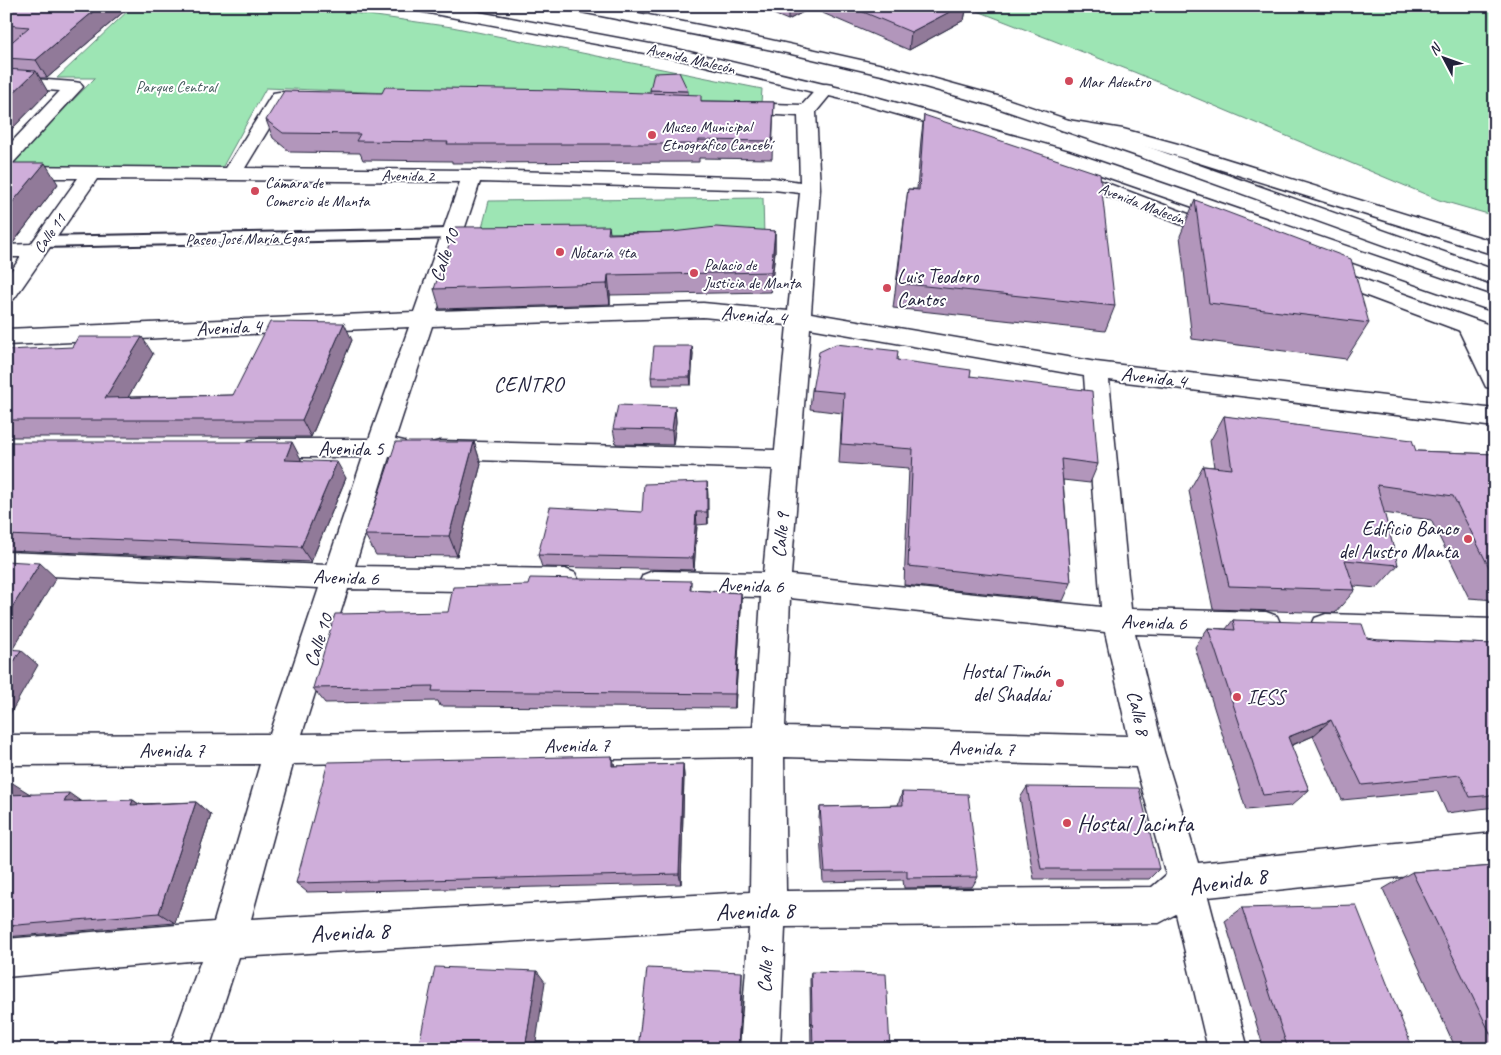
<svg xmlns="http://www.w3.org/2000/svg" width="1501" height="1055" font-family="Caveat,sans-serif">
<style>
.green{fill:#9de5b4;stroke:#608478}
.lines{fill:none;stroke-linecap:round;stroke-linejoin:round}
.pedestrian-casing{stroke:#22223b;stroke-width:4}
.minor-casing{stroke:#22223b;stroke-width:3}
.tertiary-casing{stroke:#22223b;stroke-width:3}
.secondary-casing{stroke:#22223b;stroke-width:3}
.primary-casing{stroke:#22223b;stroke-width:3}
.pedestrian{fill:#fff;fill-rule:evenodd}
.minor{fill:#fff;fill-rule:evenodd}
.tertiary{fill:#fff;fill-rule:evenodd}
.secondary{fill:#fff;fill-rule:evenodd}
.primary{fill:#fff;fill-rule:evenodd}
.wall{fill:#b296bb;stroke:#22223b}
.shaded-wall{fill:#917a99;stroke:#22223b}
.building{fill:#cfaeda;stroke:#22223b}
.poi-dot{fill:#d1495b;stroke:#fff;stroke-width:2}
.labels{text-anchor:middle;stroke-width:4;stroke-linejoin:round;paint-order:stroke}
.far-street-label{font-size:16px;fill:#22223b;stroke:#fff}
.far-poi-label{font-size:16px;fill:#22223b;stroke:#fff;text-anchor:start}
.far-park-label{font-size:16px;fill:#475c5f;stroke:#fff}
.street-label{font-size:20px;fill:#22223b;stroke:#fff}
.poi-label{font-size:20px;fill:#22223b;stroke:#fff;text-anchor:start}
.neighbourhood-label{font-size:21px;letter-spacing:1px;fill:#22223b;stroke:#fff}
.near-poi-label{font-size:24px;fill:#22223b;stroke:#fff;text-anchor:start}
.near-street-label{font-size:24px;fill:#22223b;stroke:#fff}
</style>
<rect width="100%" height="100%" fill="#fff"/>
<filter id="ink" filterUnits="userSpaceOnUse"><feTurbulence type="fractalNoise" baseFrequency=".02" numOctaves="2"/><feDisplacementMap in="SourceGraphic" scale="10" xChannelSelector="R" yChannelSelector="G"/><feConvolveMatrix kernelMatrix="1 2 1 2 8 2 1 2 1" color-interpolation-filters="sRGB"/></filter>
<g filter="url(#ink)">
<path class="green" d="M 133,6 L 306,6 L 452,27 L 762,89 L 761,103 L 489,97 L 266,88 L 222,168 L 7,167 L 95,78 L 57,78 Z
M 965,6 L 1495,6 L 1495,216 L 1439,200 L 1134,72 Z
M 763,198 L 764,236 L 545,239 L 482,228 L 489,201 Z"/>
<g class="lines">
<defs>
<path id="pedestrian" d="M 451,229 L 457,230 L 460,234 L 457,238 L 42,247 L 36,246 L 33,242 L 36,238 L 42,237 Z"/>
<path id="minor" d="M 6,77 L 74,82 L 80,83 L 83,87 L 13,163 L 6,165 L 6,148 L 60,91 L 6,87 Z
M 826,84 L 832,85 L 835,89 L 816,112 L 820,189 L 811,313 L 1096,362 L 1495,409 L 1495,427 L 1109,380 L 1131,609 L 1266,612 L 1277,616 L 1281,625 L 1277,634 L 1266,638 L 1135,634 L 1164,752 L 1198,863 L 1495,833 L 1495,867 L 1208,897 L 1248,1049 L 1208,1049 L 1176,914 L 1159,923 L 785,927 L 780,1049 L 740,1049 L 749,928 L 239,957 L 209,1049 L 169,1049 L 201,960 L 6,977 L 6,939 L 214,922 L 260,764 L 6,765 L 6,735 L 270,734 L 319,588 L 6,574 L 6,552 L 327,565 L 363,457 L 258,457 L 249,455 L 245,448 L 249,441 L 258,439 L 369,439 L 409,327 L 6,345 L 6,329 L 414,312 L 460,182 L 97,179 L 14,299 L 6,301 L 6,278 L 21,257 L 6,257 L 6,245 L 31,244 L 78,178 L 6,178 L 6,166 L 226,168 L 273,93 L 279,92 L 318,93 L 324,94 L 327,98 L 324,102 L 285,102 L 245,168 L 472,170 L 774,178 L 800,182 L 798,116 L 736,113 L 730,112 L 727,108 L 730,104 L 736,103 L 802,105 L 820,85 ZM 480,182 L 774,190 L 800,193 L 788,311 L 703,303 L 437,311 ZM 703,317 L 787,325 L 775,450 L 440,441 L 431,443 L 427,450 L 431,457 L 440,459 L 773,469 L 763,573 L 653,571 L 643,575 L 639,583 L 643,591 L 653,595 L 761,597 L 753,727 L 302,734 L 348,589 L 565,593 L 575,589 L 579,581 L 575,573 L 565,569 L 355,566 L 389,457 L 404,455 L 408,448 L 404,441 L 395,439 L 432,326 ZM 810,328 L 1084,376 L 1101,607 L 791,575 ZM 790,598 L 1105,632 L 1128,736 L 785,727 ZM 752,757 L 750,892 L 251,919 L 293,764 ZM 784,757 L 1136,767 L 1166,875 L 1152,887 L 786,891 Z
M 1326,614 L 1495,619 L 1495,645 L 1326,640 L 1315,636 L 1311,627 L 1315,618 Z"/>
<path id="tertiary" d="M 1468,318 L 1476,321 L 1495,356 L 1495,389 L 1486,387 L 1457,326 L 1460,321 Z"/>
<path id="secondary" d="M 1068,120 L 1123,129 L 1178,144 L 1495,242 L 1495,255 L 1164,152 L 1122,140 L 1061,130 L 1059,126 L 1061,122 Z
M 1067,168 L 1228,229 L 1231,233 L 1228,237 L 1221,239 L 1214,237 L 1060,178 L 1057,174 L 1060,170 Z
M 1324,265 L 1495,327 L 1495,344 L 1316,277 L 1313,272 L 1316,267 Z"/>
<path id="primary" d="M 410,6 L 447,6 L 677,49 L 865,94 L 1069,151 L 1495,297 L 1495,312 L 1055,159 L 854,102 L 677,59 L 418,11 L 412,9 Z
M 568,6 L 603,6 L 734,32 L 892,67 L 1001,97 L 1157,150 L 1495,270 L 1495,285 L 1143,158 L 989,105 L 886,76 L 787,53 L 576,11 L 570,9 Z"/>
</defs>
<use href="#pedestrian" class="pedestrian-casing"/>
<use href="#minor" class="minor-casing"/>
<use href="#tertiary" class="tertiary-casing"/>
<use href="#secondary" class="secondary-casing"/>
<use href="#primary" class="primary-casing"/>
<use href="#pedestrian" class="pedestrian"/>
<use href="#minor" class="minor"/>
<use href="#tertiary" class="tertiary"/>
<use href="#secondary" class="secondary"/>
<use href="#primary" class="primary"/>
</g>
<path class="wall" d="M 6,6 L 128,8 L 47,78 L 39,78 L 48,92 L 6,135 L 6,47 L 11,43 L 6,43 Z
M 754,6 L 967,6 L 964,20 L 909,50 L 811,8 L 788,20 Z
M 650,90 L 688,91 L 688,95 L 702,101 L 774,102 L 772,159 L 699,158 L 699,162 L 452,163 L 452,161 L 363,160 L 360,153 L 290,152 L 273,138 L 266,120 L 650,93 Z
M 924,115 L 1115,306 L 1105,331 L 893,308 L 908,189 L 917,189 L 921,139 Z
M 6,163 L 58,184 L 13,243 L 6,244 Z
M 1195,200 L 1369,323 L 1346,359 L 1192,339 L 1180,236 Z
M 609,226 L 610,233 L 775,231 L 775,251 L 771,292 L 610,295 L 610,304 L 440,309 L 434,289 Z
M 352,340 L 311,437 L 6,437 L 6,350 L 153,354 L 128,397 L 233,395 Z
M 692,346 L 693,354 L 691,385 L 652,385 L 651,377 Z
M 897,360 L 970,376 L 1098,464 L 1090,483 L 1063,480 L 1071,583 L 1063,601 L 904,585 L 909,468 L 839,463 L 842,413 L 810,409 L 812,390 Z
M 675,407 L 676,422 L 673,445 L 616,444 L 613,429 Z
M 1224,416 L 1416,451 L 1495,454 L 1495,600 L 1469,598 L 1431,520 L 1384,513 L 1398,565 L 1377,588 L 1354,586 L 1355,590 L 1335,613 L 1213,609 L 1189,491 L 1203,466 L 1214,467 L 1210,441 Z
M 6,442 L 301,459 L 301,460 L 346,478 L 311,562 L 6,550 Z
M 474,442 L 481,464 L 457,556 L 376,555 L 365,535 Z
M 707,482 L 708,524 L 697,525 L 694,570 L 542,567 L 538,555 L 642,512 Z
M 691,581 L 691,590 L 741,593 L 741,609 L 735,708 L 440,706 L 438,701 L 325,703 L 313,688 Z
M 1233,620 L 1378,640 L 1495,644 L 1495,807 L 1447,813 L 1437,791 L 1342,800 L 1313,736 L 1291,746 L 1309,790 L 1291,806 L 1246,810 L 1195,647 L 1208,628 L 1226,629 Z
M 612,756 L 615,766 L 683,764 L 684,776 L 681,884 L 307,892 L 296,883 Z
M 6,782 L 30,794 L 81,802 L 133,800 L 139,804 L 196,802 L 211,815 L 175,923 L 6,937 Z
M 1027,787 L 1159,869 L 1149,879 L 1034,879 L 1020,798 Z
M 902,792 L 978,877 L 972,887 L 904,888 L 903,880 L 823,882 L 819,818 L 820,807 L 898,805 Z
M 1495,866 L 1495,1049 L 1456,1049 L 1383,889 L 1412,872 Z
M 1242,908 L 1413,1049 L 1264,1049 L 1225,921 Z
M 811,972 L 890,1049 L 811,1049 L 810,980 Z"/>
<path class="shaded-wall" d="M 100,6 L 127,6 L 128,8 L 47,78 L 36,60 Z
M 788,6 L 811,6 L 811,8 L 788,20 Z
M 961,6 L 967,6 L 964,20 L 909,50 L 911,32 Z
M 36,71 L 48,92 L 6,135 L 6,100 Z
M 45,163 L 58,184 L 13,243 L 6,234 L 6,210 Z
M 775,231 L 775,251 L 771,292 L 771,272 Z
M 608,275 L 610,295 L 610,304 L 607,284 Z
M 344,323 L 352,340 L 311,437 L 302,420 Z
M 142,337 L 153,354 L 118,415 L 105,398 Z
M 692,346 L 693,354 L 691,385 L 690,377 Z
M 675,407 L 676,422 L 673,445 L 672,430 Z
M 292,442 L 301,459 L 294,476 L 285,460 Z
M 474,442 L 481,464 L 457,556 L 449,536 Z
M 337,462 L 346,478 L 311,562 L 301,547 Z
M 707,482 L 708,495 L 708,524 L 707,512 Z
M 696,512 L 697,525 L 694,570 L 693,558 Z
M 40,563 L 56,578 L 6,660 L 6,617 Z
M 741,593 L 741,609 L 735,708 L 735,694 Z
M 21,650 L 38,665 L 6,721 L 6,675 Z
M 1331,720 L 1313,736 L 1271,754 L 1288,737 Z
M 612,756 L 615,768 L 612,766 Z
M 683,764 L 684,776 L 681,884 L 679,874 Z
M 11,782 L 30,794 L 6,797 L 6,791 Z
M 69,793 L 86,805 L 64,802 Z
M 133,800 L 149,812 L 131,805 Z
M 196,802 L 211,815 L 175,923 L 159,913 Z
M 537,971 L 545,982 L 535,1049 L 525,1049 Z
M 742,972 L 742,983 L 739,1049 L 738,1049 Z"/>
<path class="building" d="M 6,6 L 100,6 L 36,60 L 6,58 L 6,47 L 29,27 L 6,25 Z
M 849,6 L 961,6 L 911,32 Z
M 6,69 L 36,71 L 6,100 Z
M 679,72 L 688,91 L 650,90 L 654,73 Z
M 385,87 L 561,90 L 701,95 L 701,101 L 774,102 L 772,141 L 699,140 L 698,144 L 447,144 L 448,142 L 356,141 L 360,134 L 283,133 L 266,120 L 284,91 L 382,93 Z
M 924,115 L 1100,174 L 1115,306 L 897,283 L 908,189 L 919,190 Z
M 6,163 L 45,163 L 6,210 Z
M 1195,200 L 1351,259 L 1369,323 L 1209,303 Z
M 609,226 L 608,234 L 672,232 L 716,227 L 775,231 L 771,272 L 608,275 L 607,284 L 434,289 L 455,227 Z
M 270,322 L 344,323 L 302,420 L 6,420 L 6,350 L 72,347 L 78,337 L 142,337 L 105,398 L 233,395 Z
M 836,344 L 898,351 L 897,360 L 971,370 L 970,376 L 1092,391 L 1098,464 L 1061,459 L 1071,583 L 908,566 L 913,449 L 841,444 L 844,393 L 812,390 L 819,352 Z
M 654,346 L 692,346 L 690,377 L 651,377 Z
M 618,405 L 675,407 L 672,430 L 613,429 Z
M 1224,416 L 1412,440 L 1416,451 L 1495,454 L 1495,575 L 1493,575 L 1453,496 L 1377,485 L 1398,565 L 1345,560 L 1355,590 L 1229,586 L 1203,466 L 1232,469 Z
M 6,442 L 292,442 L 285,460 L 337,462 L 301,547 L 6,535 Z
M 396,442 L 474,442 L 449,536 L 365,535 Z
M 707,482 L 707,512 L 696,512 L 693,558 L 538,555 L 550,507 L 642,512 L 644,484 Z
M 6,561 L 40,563 L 6,617 Z
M 530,578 L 691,581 L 690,590 L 741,593 L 735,694 L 432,691 L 433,686 L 313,688 L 335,614 L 448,612 L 453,587 L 528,585 Z
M 1233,620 L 1362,624 L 1367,638 L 1378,640 L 1495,644 L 1495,795 L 1470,797 L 1460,775 L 1362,785 L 1331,720 L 1288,737 L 1309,790 L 1263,795 L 1208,628 L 1235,630 Z
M 6,649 L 21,650 L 6,675 Z
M 612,756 L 612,766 L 683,764 L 679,874 L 296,883 L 328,762 Z
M 6,782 L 11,782 L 6,791 Z
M 1027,787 L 1139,788 L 1159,869 L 1041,869 Z
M 902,792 L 968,794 L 978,877 L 907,878 L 907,871 L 825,872 L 820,807 L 903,805 Z
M 69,793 L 64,802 L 133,800 L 131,805 L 196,802 L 159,913 L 6,926 L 6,795 Z
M 1495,866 L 1495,1043 L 1412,872 Z
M 1356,905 L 1413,1049 L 1288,1049 L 1242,908 Z
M 435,967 L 537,971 L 525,1049 L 418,1049 Z
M 647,968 L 742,972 L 738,1049 L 638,1049 Z
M 811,972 L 886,974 L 890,1049 L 813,1049 Z"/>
</g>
<g class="poi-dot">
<circle cx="1069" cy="81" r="5"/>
<circle cx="652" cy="135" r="5"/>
<circle cx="255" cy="191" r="5"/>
<circle cx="560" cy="252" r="5"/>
<circle cx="694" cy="273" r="5"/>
<circle cx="887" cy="288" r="5"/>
<circle cx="1468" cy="539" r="5"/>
<circle cx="1060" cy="683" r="5"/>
<circle cx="1237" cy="697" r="5"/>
<circle cx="1067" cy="823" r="5"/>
</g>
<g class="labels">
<g class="far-street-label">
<text transform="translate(691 58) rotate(13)" y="6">Avenida Malecón</text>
<text transform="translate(408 175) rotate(1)" y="6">Avenida 2</text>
<text transform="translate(1142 203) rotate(21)" y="6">Avenida Malecón</text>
<text transform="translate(49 233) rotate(-55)" y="6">Calle 11</text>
<text transform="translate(247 238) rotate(-1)" y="6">Paseo José María Egas</text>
</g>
<g class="far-poi-label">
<text x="1079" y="87">Mar Adentro</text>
<text x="662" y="132">Museo Municipal<tspan x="662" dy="18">Etnográfico Cancebí</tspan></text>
<text x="265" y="188">Cámara de<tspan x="265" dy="18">Comercio de Manta</tspan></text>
<text x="570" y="258">Notaría 4ta</text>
<text x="704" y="270">Palacio de<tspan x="704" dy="18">Justicia de Manta</tspan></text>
</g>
<g class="far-park-label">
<text x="176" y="92">Parque Central</text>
</g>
<g class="street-label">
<text transform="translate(444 255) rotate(-71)" y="7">Calle 10</text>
<text transform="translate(754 315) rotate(5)" y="7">Avenida 4</text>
<text transform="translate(229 327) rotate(-3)" y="7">Avenida 4</text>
<text transform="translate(1154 377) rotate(7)" y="7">Avenida 4</text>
<text x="351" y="455">Avenida 5</text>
<text transform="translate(780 535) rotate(-85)" y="7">Calle 9</text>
<text transform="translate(346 577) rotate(2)" y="7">Avenida 6</text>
<text transform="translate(751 585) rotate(2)" y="7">Avenida 6</text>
<text transform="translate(1154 622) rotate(2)" y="7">Avenida 6</text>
<text transform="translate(318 640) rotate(-72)" y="7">Calle 10</text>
<text transform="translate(1139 713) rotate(77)" y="7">Calle 8</text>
<text transform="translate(577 745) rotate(-1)" y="7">Avenida 7</text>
<text transform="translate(982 748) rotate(1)" y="7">Avenida 7</text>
<text x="172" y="757">Avenida 7</text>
<text transform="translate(765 970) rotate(-87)" y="7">Calle 9</text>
</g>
<g class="poi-label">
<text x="897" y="283">Luis Teodoro<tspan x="897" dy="23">Cantos</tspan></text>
<text x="1458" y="535" text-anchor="end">Edificio Banco<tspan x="1458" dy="23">del Austro Manta</tspan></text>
<text x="1050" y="678" text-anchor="end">Hostal Timón<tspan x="1050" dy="23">del Shaddai</tspan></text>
<text x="1247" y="704">IESS</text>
</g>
<g class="neighbourhood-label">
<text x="529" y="391">CENTRO</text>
</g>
<g class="near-poi-label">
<text x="1077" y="831">Hostal Jacinta</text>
</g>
<g class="near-street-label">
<text transform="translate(1228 881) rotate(-9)" y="8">Avenida 8</text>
<text transform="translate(755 911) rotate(-2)" y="8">Avenida 8</text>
<text transform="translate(350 932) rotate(-3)" y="8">Avenida 8</text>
</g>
</g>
<rect width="1501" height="1055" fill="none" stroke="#fff" stroke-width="25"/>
<rect x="12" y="12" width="1476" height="1030" fill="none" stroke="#22223b" stroke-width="2" filter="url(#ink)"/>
<g transform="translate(1444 58) rotate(311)" stroke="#ffffff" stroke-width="4" paint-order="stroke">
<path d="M0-4L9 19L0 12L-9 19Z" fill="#22223b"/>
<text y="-8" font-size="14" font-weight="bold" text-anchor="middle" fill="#22223b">N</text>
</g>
</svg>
